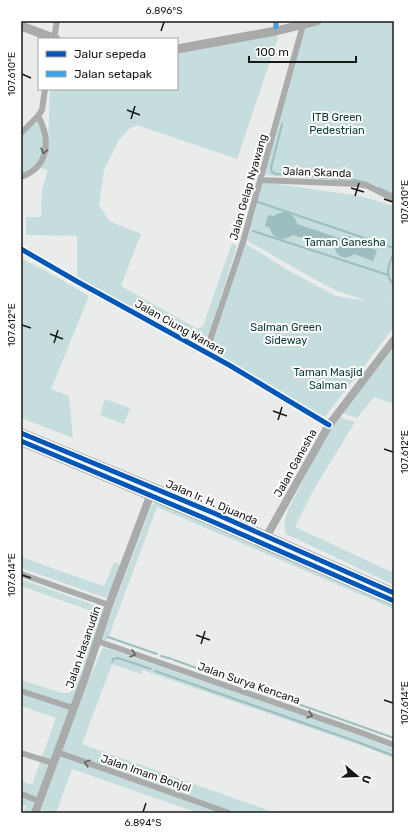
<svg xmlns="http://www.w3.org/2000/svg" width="415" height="834" font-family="Rubik,sans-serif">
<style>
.green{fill:#c6dddd}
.water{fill:#9cbebe}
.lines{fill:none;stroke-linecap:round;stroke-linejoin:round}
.stream{stroke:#9cbebe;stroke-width:2}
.minor{stroke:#aaabab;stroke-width:6}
.tertiary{stroke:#aaabab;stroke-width:8}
.secondary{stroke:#a9abab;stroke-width:9}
.primary{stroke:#aeaeae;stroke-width:10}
.quiet{stroke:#3da2ea;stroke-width:4;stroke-dasharray:8 4;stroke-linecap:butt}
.cycleway-casing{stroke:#fff;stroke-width:8}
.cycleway{stroke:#0057b8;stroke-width:5}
.oneway{stroke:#616262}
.ticks{fill:none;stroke:#181919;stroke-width:1.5}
.labels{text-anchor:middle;stroke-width:4;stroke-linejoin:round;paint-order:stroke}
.park-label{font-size:11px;fill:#093a3a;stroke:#fff}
.street-label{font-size:11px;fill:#181919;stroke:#fff}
.neatline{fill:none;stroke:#181919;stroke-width:1.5}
.ticks-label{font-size:10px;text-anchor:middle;fill:#181919}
</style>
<rect width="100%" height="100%" fill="#eaecec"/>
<path class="green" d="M 333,21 L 394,21 L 394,198 L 359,182 L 263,175 L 303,25 Z
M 274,34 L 278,38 L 237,159 L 137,125 L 129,129 L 119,140 L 104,170 L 99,205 L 109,221 L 141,234 L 121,286 L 196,328 L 200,328 L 203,326 L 232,243 L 237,246 L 209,334 C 203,341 199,343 190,340 L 77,279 L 77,236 L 26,235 L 26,217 L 41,217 L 42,189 L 48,170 L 38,167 L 48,145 L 50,89 L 177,89 L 177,52 Z
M 40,118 L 44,148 L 35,167 L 21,175 L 21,135 Z
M 263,182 L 360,196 L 394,206 L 394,301 L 388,302 L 394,302 L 394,327 L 325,417 L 251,378 L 206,352 L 243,242 L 291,272 L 336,296 L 367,301 L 337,291 L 323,284 L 246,240 L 260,184 Z
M 21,258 L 57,277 L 89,296 L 51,389 L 69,396 L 73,438 L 21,418 Z
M 394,348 L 394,404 L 374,397 L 357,418 L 342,413 Z
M 105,399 L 130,408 L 124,424 L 100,415 Z
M 338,416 L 355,422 L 313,491 L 295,527 L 394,573 L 394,585 L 286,534 C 283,525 285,519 288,510 L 328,433 Z
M 156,502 L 394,603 L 394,609 L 157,507 L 109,636 L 106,641 L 101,639 L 152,505 Z
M 21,557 L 103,586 L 105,585 L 114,562 L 121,565 L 109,596 L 106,598 L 21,568 Z
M 21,579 L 105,609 L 73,707 L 21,691 L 21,680 L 62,693 L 67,693 L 71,692 L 97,613 L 21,586 Z
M 103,647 L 352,732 L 394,749 L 394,758 L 351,742 L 142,670 L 141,674 L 112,664 L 82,744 L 276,813 L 230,813 L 58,752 Z
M 21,694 L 72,709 L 39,799 L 21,793 L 21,781 L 32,785 L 56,718 L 21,706 Z
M 58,754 L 227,813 L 198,813 L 72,769 L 56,813 L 36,813 Z
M 21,795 L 38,801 L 33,813 L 24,813 L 26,806 L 21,804 Z"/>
<path class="water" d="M 283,212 C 290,213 296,216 297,224 L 339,238 C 347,234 353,236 357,244 L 377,250 L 373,261 L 354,254 C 347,260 337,258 335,248 L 293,235 L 285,239 C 277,239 272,236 270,228 L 265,226 L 268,215 L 274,216 L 277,214 Z"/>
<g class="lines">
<path class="stream" d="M 282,124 L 271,168 L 272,172 L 276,174 L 355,180 L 367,183
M 379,188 L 394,195
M 255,201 L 394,248
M 253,231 L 388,275
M 394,252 C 389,263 384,275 394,285
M 108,637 L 157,654
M 161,656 L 172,659
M 174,660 L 262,691
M 112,662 L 113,659 L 118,658 L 151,669
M 155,671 L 355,741 L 394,756
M 267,693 L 394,738"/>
<path class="minor" d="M 276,21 L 276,31
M 54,39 L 57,21
M 21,133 L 38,116 L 42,110 L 45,89
M 21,177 C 49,167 51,139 38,116
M 260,180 L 359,184 L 368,186 L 394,199
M 21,249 L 78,282 L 229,365 L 329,425
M 206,352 L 243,242 L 303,25
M 21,574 L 109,605
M 97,641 L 354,730 L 394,745
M 21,691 L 73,708
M 57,752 L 229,813
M 21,753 L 53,763
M 21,794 L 39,801"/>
<path class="tertiary" d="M 264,541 L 329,425 L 394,340
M 35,813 L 86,675 L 109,605 L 152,491"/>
<path class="secondary" d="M 21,26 L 56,39
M 177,49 L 276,31 L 317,21"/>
<path class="primary" d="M 21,433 L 216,514 L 394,593
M 21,441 L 209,520 L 394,601"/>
<path class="quiet" d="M 276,21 L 276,31"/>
<defs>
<path id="cycleway" d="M 21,249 L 78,282 L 229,365 L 329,425
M 21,433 L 216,514 L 394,593
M 21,441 L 209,520 L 394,601"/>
</defs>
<use href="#cycleway" class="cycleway-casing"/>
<use href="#cycleway" class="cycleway"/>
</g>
<defs><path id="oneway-chevron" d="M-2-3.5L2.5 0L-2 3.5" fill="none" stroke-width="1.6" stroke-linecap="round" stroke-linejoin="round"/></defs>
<g class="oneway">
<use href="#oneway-chevron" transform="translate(44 151) rotate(105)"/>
<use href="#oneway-chevron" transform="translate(133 654) rotate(19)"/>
<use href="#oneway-chevron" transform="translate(310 715) rotate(19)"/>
<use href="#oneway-chevron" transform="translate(87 763) rotate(-161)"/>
</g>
<path class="ticks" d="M 161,31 L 164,22M 22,74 L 31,78M 127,110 L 140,115M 131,119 L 135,106M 351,188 L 364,192M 355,196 L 359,183M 384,199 L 393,202M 22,325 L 31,328M 50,334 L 63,339M 54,343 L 58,330M 273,411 L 287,416M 278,420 L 282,407M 384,449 L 393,452M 22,575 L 31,578M 196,635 L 210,640M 201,644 L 205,631M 384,700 L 393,703M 143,812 L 146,803"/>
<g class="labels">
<g class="park-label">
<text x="337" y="121">ITB Green<tspan x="337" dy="13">Pedestrian</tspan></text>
<text x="345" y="246">Taman Ganesha</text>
<text x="286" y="331">Salman Green<tspan x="286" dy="13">Sideway</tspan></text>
<text x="328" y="376">Taman Masjid<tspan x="328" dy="13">Salman</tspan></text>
</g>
<g class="street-label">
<text transform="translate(317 172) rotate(2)" y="4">Jalan Skanda</text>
<text transform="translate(248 187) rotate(-74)" y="4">Jalan Gelap Nyawang</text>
<text transform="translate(180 327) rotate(29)" y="4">Jalan Ciung Wanara</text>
<text transform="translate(295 463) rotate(-61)" y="4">Jalan Ganesha</text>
<text transform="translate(212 502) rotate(23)" y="4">Jalan Ir. H. Djuanda</text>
<text transform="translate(83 647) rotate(-71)" y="4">Jalan Hasanudin</text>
<text transform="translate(249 683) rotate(19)" y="4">Jalan Surya Kencana</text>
<text transform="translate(146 773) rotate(19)" y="4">Jalan Imam Bonjol</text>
</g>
</g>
<rect width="415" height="834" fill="none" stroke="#ffffff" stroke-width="44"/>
<rect x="38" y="38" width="140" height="52" fill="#ffffff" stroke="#a3a3a3"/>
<rect x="46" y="51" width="20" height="6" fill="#0057b8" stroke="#a3a3a3"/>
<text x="74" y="58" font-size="12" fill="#181919">Jalur sepeda</text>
<rect x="46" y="71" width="20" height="6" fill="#3da2ea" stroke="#a3a3a3"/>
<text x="74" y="78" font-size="12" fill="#181919">Jalan setapak</text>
<g transform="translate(357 776) rotate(109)" stroke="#ffffff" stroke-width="3" paint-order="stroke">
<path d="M0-3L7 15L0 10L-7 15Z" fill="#181919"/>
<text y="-6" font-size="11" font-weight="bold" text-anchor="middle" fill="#181919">U</text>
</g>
<path d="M249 56v6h107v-6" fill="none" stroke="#181919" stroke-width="2"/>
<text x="255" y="56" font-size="12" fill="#181919" stroke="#ffffff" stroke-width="3" paint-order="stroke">100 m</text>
<rect x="22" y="22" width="371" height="790" class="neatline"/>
<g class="ticks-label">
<text x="164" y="14">6.896°S</text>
<text transform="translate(11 74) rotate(-90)" y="4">107.610°E</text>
<text transform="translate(404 202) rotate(-90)" y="4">107.610°E</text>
<text transform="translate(11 325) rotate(-90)" y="4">107.612°E</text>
<text transform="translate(404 452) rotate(-90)" y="4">107.612°E</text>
<text transform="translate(11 575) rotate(-90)" y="4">107.614°E</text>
<text transform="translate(404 703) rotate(-90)" y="4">107.614°E</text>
<text x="143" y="826">6.894°S</text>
</g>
</svg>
